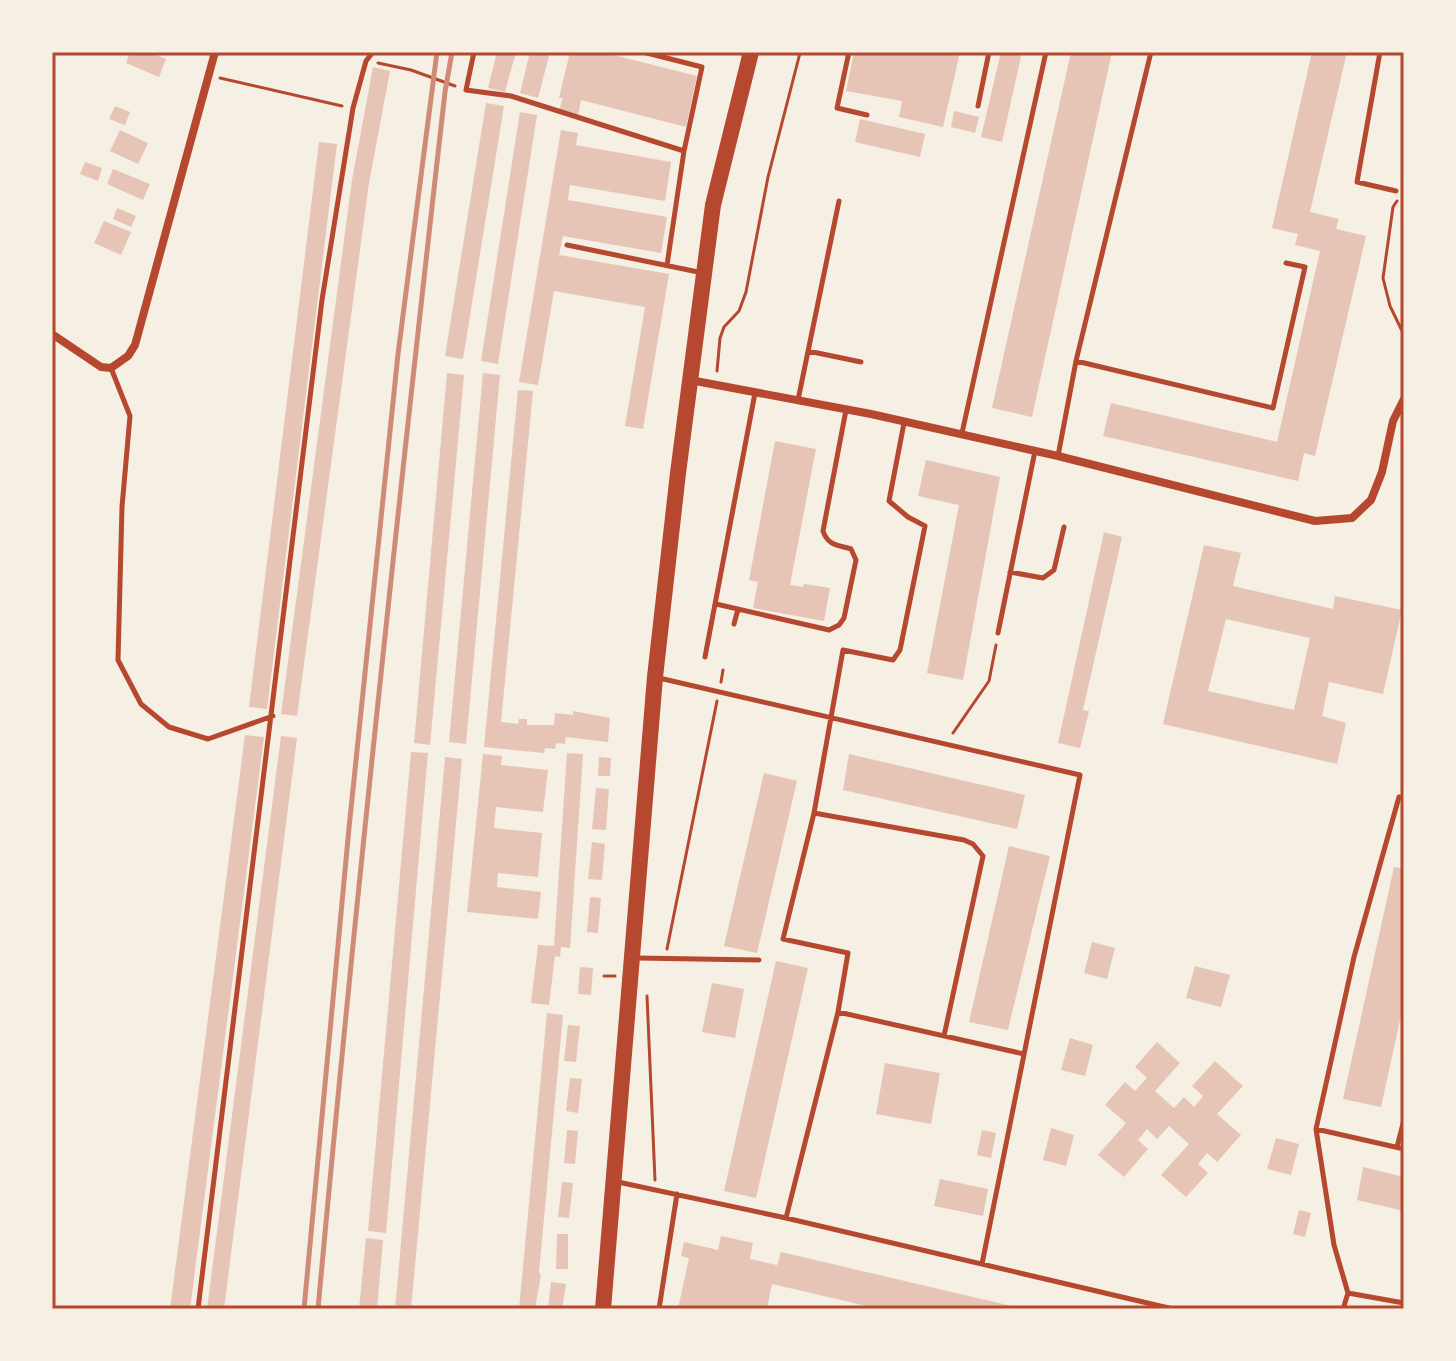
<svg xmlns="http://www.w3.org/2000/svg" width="1456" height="1361" font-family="Georgia,serif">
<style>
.building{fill:#e6c5b7;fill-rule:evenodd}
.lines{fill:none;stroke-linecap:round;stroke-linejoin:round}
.path{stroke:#b5482f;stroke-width:3}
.service{stroke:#b5482f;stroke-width:5}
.minor{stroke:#b5482f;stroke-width:8}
.secondary{stroke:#b5482f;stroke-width:16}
.rail{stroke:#cf8b77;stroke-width:5}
.neatline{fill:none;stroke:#b5482f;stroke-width:3}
</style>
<rect width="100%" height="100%" fill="#f6efe4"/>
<path class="building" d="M 130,52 L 150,52 L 166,59 L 159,77 L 126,63 Z
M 497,52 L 516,52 L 505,92 L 488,88 Z
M 530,52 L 550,52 L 538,98 L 520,93 Z
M 570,52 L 602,52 L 697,76 L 686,127 L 581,100 L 578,116 L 559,110 L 563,98 L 559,98 Z
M 854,52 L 960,52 L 943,127 L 899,117 L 902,101 L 846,91 Z
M 1001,52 L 1022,52 L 1002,142 L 981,137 Z
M 1071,52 L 1112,52 L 1032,417 L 992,408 Z
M 1312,52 L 1347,52 L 1310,212 L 1339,219 L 1336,229 L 1366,236 L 1315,456 L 1304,453 L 1298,481 L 1103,436 L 1111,403 L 1277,442 L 1320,251 L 1295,245 L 1298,234 L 1272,228 Z
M 373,67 L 390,71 L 369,183 L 297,716 L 281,714 L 352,180 Z
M 486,103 L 504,106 L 463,359 L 445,356 Z
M 115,106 L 130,112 L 125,125 L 109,119 Z
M 954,111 L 979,117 L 975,133 L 951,127 Z
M 520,112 L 537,115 L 498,364 L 481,361 Z
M 860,119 L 925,134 L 920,157 L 855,142 Z
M 120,130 L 148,143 L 138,164 L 110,151 Z
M 561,130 L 578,133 L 576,145 L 671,162 L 665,201 L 570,185 L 568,200 L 667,217 L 661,253 L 563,236 L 559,255 L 669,274 L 643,429 L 625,426 L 645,307 L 554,291 L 538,385 L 519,382 Z
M 319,142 L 337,144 L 267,709 L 249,707 Z
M 85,162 L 102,168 L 98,181 L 80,174 Z
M 113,169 L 150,184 L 143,200 L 107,184 Z
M 117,208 L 136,216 L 131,227 L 113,219 Z
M 104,221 L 131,232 L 121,255 L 94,243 Z
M 447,373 L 464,375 L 430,745 L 414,743 Z
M 483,373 L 500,375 L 466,744 L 449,742 Z
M 518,390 L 533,391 L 501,722 L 518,724 L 519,719 L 527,719 L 527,725 L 554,725 L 555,713 L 573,715 L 573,711 L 610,718 L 608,742 L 566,737 L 565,744 L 556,743 L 555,749 L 545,748 L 544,753 L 484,747 Z
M 775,441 L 816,449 L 790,585 L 803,587 L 804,584 L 830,588 L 824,621 L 753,608 L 758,582 L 749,580 Z
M 926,460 L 1000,477 L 963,680 L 927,673 L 959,505 L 918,496 Z
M 1104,532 L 1122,537 L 1083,710 L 1089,711 L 1080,748 L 1058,743 Z
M 1204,545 L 1241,553 L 1233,586 L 1333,609 L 1335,596 L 1402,610 L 1383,694 L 1329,682 L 1322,716 L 1346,723 L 1337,764 L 1163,724 ZM 1226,619 L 1310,638 L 1294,710 L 1208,691 Z
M 245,735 L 264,737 L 190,1309 L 170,1309 Z
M 281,736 L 297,738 L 224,1309 L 207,1309 Z
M 411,752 L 428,753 L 386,1233 L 368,1231 Z
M 567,753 L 583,754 L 570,948 L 561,947 L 560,957 L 555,956 L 549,1005 L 531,1003 L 538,945 L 554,946 Z
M 483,754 L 502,756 L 501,765 L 548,770 L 543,812 L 496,807 L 494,828 L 542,833 L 538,877 L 498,873 L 497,887 L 541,892 L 538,919 L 467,912 Z
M 849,754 L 1025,795 L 1017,829 L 843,790 Z
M 445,757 L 462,759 L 411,1309 L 395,1309 Z
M 599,757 L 611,758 L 610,776 L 598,776 Z
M 764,773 L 797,781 L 757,953 L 724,946 Z
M 596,788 L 609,789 L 606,830 L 592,829 Z
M 592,842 L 605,844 L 602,880 L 588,879 Z
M 1009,846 L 1050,856 L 1008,1030 L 969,1022 Z
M 1394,867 L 1404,869 L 1404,1002 L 1381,1107 L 1343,1099 Z
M 590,897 L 601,898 L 598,933 L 587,932 Z
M 1092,942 L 1115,948 L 1107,979 L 1084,973 Z
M 776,961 L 808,968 L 756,1198 L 724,1191 Z
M 1195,966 L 1230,975 L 1221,1007 L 1186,998 Z
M 580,967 L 593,968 L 591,995 L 578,994 Z
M 712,983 L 744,989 L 735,1038 L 702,1032 Z
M 547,1013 L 563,1015 L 539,1272 L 541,1275 L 535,1309 L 519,1309 Z
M 568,1025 L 580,1026 L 576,1062 L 564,1061 Z
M 1070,1038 L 1093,1045 L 1085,1076 L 1061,1070 Z
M 1157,1042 L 1180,1063 L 1155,1091 L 1174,1108 L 1184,1097 L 1194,1107 L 1203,1096 L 1192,1086 L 1215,1061 L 1243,1086 L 1217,1114 L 1241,1135 L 1217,1162 L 1207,1153 L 1198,1164 L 1208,1173 L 1186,1197 L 1161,1175 L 1189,1144 L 1169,1126 L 1157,1139 L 1147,1129 L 1138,1140 L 1148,1149 L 1124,1177 L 1098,1155 L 1126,1123 L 1105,1105 L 1125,1082 L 1135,1091 L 1147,1078 L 1135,1067 Z
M 885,1063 L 940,1073 L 931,1124 L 876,1114 Z
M 570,1078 L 582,1079 L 578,1113 L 566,1111 Z
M 1051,1128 L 1074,1135 L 1066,1166 L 1043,1160 Z
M 567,1130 L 578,1131 L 575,1164 L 564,1163 Z
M 982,1130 L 996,1133 L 991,1158 L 977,1155 Z
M 1276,1138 L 1299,1144 L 1291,1175 L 1267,1169 Z
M 1363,1167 L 1404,1177 L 1404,1211 L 1357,1200 Z
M 940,1179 L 988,1189 L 983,1216 L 934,1206 Z
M 562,1182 L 573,1183 L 569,1218 L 558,1217 Z
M 1299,1210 L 1311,1213 L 1305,1237 L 1293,1234 Z
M 557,1234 L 568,1234 L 568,1269 L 556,1269 Z
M 721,1236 L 753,1243 L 750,1259 L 777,1265 L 773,1279 L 781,1252 L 1024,1309 L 880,1309 L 772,1284 L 767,1309 L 678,1309 L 689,1258 L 681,1256 L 684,1242 L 718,1250 Z
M 366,1238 L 383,1240 L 377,1309 L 359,1309 Z
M 551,1282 L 566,1284 L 562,1309 L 548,1309 Z"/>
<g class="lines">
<path class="path" d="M 378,63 L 411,70 L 455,86
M 220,78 L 342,106
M 1397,201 L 1393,207 L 1383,278 L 1390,306 L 1404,335
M 717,371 L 720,338 L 724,327 L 739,311 L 746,292 L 768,177 L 800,53
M 721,682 L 723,670
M 953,733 L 989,681 L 996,645
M 667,949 L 717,701
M 604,976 L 615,976
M 647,996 L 655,1180"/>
<path class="service" d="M 474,52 L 466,90 L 511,96 L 684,151 L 667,265
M 643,52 L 702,67 L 684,151
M 849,52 L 837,108 L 867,115
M 1380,52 L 1357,182 L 1396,191
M 978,106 L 989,52
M 567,245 L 703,273
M 808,351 L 861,362
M 1076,361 L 1273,408 L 1305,267 L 1286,263
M 111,368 L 130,416 L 122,507 L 118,660 L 141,704 L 169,727 L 208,739 L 273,716
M 798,400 L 839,201
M 904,423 L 889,501 L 908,517 L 925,526 L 900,650 L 893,660 L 843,650 L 814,813 L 964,840 L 973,844 L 983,856 L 944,1036
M 962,433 L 1046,52
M 1058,456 L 1076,361 L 1151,52
M 1010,572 L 1043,578 L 1054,570 L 1064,527
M 716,604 L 829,630 L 839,625 L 844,618 L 856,560 L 851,549 C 838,545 828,546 823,531 L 846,410
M 734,624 L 738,609
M 998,633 L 1035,451
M 705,657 L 755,393
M 659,678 L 1080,775 L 982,1264
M 814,813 L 783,939 L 848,953 L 838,1012
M 637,958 L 759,960
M 1316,1129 L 1404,1149
M 1397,1147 L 1404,1120
M 618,1182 L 786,1218 L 1173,1309
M 786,1218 L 838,1012 L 1024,1054
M 1348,1293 L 1404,1303
M 198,1309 L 322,300 L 353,108 L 366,61 L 373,52
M 659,1309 L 677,1194
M 1343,1309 L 1348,1293 L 1334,1245 L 1316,1129 L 1354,957 L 1399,797 L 1404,798"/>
<path class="minor" d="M 52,334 L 101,367 L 111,368 L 128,356 L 135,345 L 215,52
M 690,380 L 871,414 L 1058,456 L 1315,521 L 1352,518 L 1371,500 L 1382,472 L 1393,421 L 1404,399"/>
<path class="secondary" d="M 603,1309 L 655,677 L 678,473 L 713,205 L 751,52"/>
<path class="rail" d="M 304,1309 L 349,828 L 398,354 L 437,52
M 318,1309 C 355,903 399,497 445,92 L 452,52"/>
</g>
<rect width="1456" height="1361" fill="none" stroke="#f6efe4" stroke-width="108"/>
<rect x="54" y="54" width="1348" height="1253" class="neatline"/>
</svg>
